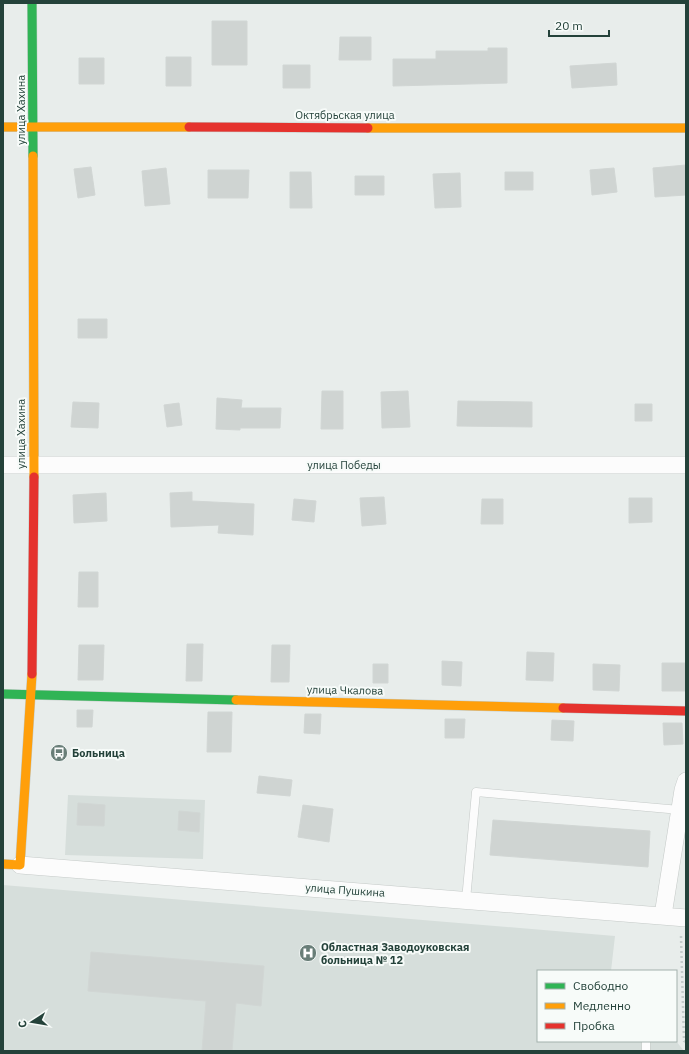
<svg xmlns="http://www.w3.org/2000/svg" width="689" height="1054" font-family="'IBM Plex Sans',sans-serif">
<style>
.built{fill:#d6dedb}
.building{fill:#cfd4d2;stroke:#d1d6d4}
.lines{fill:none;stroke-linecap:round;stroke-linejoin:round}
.lane-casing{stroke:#c5cac8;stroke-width:9}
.street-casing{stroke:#c5cac8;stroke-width:18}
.fast-casing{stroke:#c3cbc8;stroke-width:10}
.slow-casing{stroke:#c3cbc8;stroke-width:10}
.jam-casing{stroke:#c3cbc8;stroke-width:10}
.path{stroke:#c3ccca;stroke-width:2.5;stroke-dasharray:2 3;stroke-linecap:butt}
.lane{stroke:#fcfcfc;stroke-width:8}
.street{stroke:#fcfcfc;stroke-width:17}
.fast{stroke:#30b455;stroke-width:9}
.slow{stroke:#ff9f0a;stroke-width:9}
.jam{stroke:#e5322d;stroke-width:9}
.labels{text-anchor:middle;stroke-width:4;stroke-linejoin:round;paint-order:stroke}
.street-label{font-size:11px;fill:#24423a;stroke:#f7fbf9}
.poi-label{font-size:11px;font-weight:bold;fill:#24423a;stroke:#f7fbf9;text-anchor:start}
</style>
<rect width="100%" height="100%" fill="#e8edeb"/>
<path class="built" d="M 68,795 L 205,800 L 203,859 L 65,855 Z
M 3,885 L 615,936 L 611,971 L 538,971 L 538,1041 L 676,1041 L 684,1051 L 3,1051 Z"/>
<path class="building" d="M 212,21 L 247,21 L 247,65 L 212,65 Z
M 340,37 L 371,37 L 371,60 L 339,60 Z
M 488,48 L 507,48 L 507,83 L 393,86 L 393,59 L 436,59 L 436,51 L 488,51 Z
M 166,57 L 191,57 L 191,86 L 166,86 Z
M 79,58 L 104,58 L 104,84 L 79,84 Z
M 616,63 L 617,85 L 572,88 L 570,66 Z
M 283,65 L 310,65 L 310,88 L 283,88 Z
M 686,165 L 686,195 L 655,197 L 653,168 Z
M 91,167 L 95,195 L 78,198 L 74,169 Z
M 166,168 L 170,204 L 145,206 L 142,171 Z
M 614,168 L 617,192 L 592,195 L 590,170 Z
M 208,170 L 249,170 L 248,198 L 208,198 Z
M 290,172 L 311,172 L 312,208 L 290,208 Z
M 505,172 L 533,172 L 533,190 L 505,190 Z
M 460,173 L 461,207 L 435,208 L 433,174 Z
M 355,176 L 384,176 L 384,195 L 355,195 Z
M 78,319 L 107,319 L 107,338 L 78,338 Z
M 322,391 L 343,391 L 343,429 L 321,429 Z
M 408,391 L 410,427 L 382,428 L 381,392 Z
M 217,398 L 242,400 L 241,408 L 281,408 L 280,428 L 240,428 L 240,430 L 216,429 Z
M 458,401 L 532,402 L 532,427 L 457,426 Z
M 73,402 L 99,403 L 98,428 L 71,427 Z
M 179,403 L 182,425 L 167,427 L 164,405 Z
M 635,404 L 652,404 L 652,421 L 635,421 Z
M 192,492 L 192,501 L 254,504 L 253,535 L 218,533 L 219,525 L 171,527 L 170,493 Z
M 106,493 L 107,521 L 74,523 L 73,495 Z
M 384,497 L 386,524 L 362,526 L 360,498 Z
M 629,498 L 652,498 L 652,522 L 629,523 Z
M 294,499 L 316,501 L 314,522 L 292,520 Z
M 482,499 L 503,499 L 503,524 L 481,524 Z
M 79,572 L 98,572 L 98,607 L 78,607 Z
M 187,644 L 203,644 L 202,681 L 186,681 Z
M 79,645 L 104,645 L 103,680 L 78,680 Z
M 272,645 L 290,645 L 289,682 L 271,682 Z
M 527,652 L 554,653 L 553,681 L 526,680 Z
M 442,661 L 462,662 L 461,686 L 442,685 Z
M 662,663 L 686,663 L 686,691 L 662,691 Z
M 373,664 L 388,664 L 388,683 L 373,683 Z
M 593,664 L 620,665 L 619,691 L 593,690 Z
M 77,710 L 93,710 L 92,727 L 77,727 Z
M 208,712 L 232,712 L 231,752 L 207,752 Z
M 305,714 L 321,714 L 320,734 L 304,733 Z
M 445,719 L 465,719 L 464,738 L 445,738 Z
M 552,720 L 574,721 L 573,741 L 551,740 Z
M 663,723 L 682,723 L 683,744 L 664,745 Z
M 259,776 L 292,780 L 290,796 L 257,793 Z
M 78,803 L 105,805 L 104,826 L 77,825 Z
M 303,805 L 333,809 L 329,842 L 298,837 Z
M 179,811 L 200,813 L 199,832 L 178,830 Z
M 493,820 L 650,831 L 648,867 L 490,855 Z
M 91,952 L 264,966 L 261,1006 L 236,1003 L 232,1051 L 202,1051 L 206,1001 L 88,991 Z"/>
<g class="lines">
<defs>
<path id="lane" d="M 466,900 L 476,792 L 680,810
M 646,1051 L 646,1041"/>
<path id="street" d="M 3,465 L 686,465
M 20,865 L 686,918
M 663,915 L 683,790 L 686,781"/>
<path id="fast" d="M 32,3 L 33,156
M 3,694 L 236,700"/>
<path id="slow" d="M 3,127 L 189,127
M 368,128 L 686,128
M 33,156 L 34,477
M 236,700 L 563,708
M 3,864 L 20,865 L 32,674"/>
<path id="jam" d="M 189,127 L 368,128
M 32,674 L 34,477
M 563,708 L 686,711"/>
</defs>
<use href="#lane" class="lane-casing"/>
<use href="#street" class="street-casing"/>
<use href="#fast" class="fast-casing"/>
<use href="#slow" class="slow-casing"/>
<use href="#jam" class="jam-casing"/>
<path class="path" d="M 681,936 L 684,1041 L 686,1042"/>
<use href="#lane" class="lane"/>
<use href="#street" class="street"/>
<use href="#fast" class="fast"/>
<use href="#slow" class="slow"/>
<use href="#jam" class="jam"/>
</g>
<defs>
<symbol id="bus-disc" viewBox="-11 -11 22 22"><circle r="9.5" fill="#697e78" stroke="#f7fbf9"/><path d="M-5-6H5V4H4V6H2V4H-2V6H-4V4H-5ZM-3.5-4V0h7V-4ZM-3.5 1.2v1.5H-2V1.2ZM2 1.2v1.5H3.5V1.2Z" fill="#fff"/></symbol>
<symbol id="hospital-disc" viewBox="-11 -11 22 22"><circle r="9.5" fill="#697e78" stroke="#f7fbf9"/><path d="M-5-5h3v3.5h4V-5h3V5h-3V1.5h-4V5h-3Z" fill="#fff"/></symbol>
</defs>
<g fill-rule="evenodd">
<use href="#bus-disc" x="49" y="743" width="20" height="20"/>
<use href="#hospital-disc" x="298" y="943" width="20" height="20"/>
</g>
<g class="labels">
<g class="street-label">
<text transform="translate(21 110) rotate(-90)" y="4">улица Хахина</text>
<text x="345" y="119">Октябрьская улица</text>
<text transform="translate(21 434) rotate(-90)" y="4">улица Хахина</text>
<text x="344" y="469">улица Победы</text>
<text transform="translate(345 690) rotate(1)" y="4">улица Чкалова</text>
<text transform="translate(345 890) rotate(4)" y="4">улица Пушкина</text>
</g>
<g class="poi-label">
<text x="72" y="757">Больница</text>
<text x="321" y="951">Областная Заводоуковская<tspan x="321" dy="13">больница № 12</tspan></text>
</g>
</g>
<rect width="689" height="1054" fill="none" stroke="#24423a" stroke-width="8"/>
<rect x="537" y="970" width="140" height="72" fill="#f7fbf9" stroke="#a3b1ad"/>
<rect x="545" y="983" width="20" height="6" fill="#30b455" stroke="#a3b1ad"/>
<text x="573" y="990" font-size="12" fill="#24423a">Свободно</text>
<rect x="545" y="1003" width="20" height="6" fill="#ff9f0a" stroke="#a3b1ad"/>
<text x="573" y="1010" font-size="12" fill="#24423a">Медленно</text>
<rect x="545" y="1023" width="20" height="6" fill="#e5322d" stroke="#a3b1ad"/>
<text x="573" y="1030" font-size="12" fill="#24423a">Пробка</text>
<g transform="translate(32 1022) rotate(258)" stroke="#f7fbf9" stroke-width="3" paint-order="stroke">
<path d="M0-3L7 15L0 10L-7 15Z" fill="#24423a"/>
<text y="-6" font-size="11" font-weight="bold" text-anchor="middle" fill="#24423a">С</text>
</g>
<path d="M549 30v6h60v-6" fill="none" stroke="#24423a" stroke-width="2"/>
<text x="555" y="30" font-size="12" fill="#24423a" stroke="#f7fbf9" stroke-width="3" paint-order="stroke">20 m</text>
</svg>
